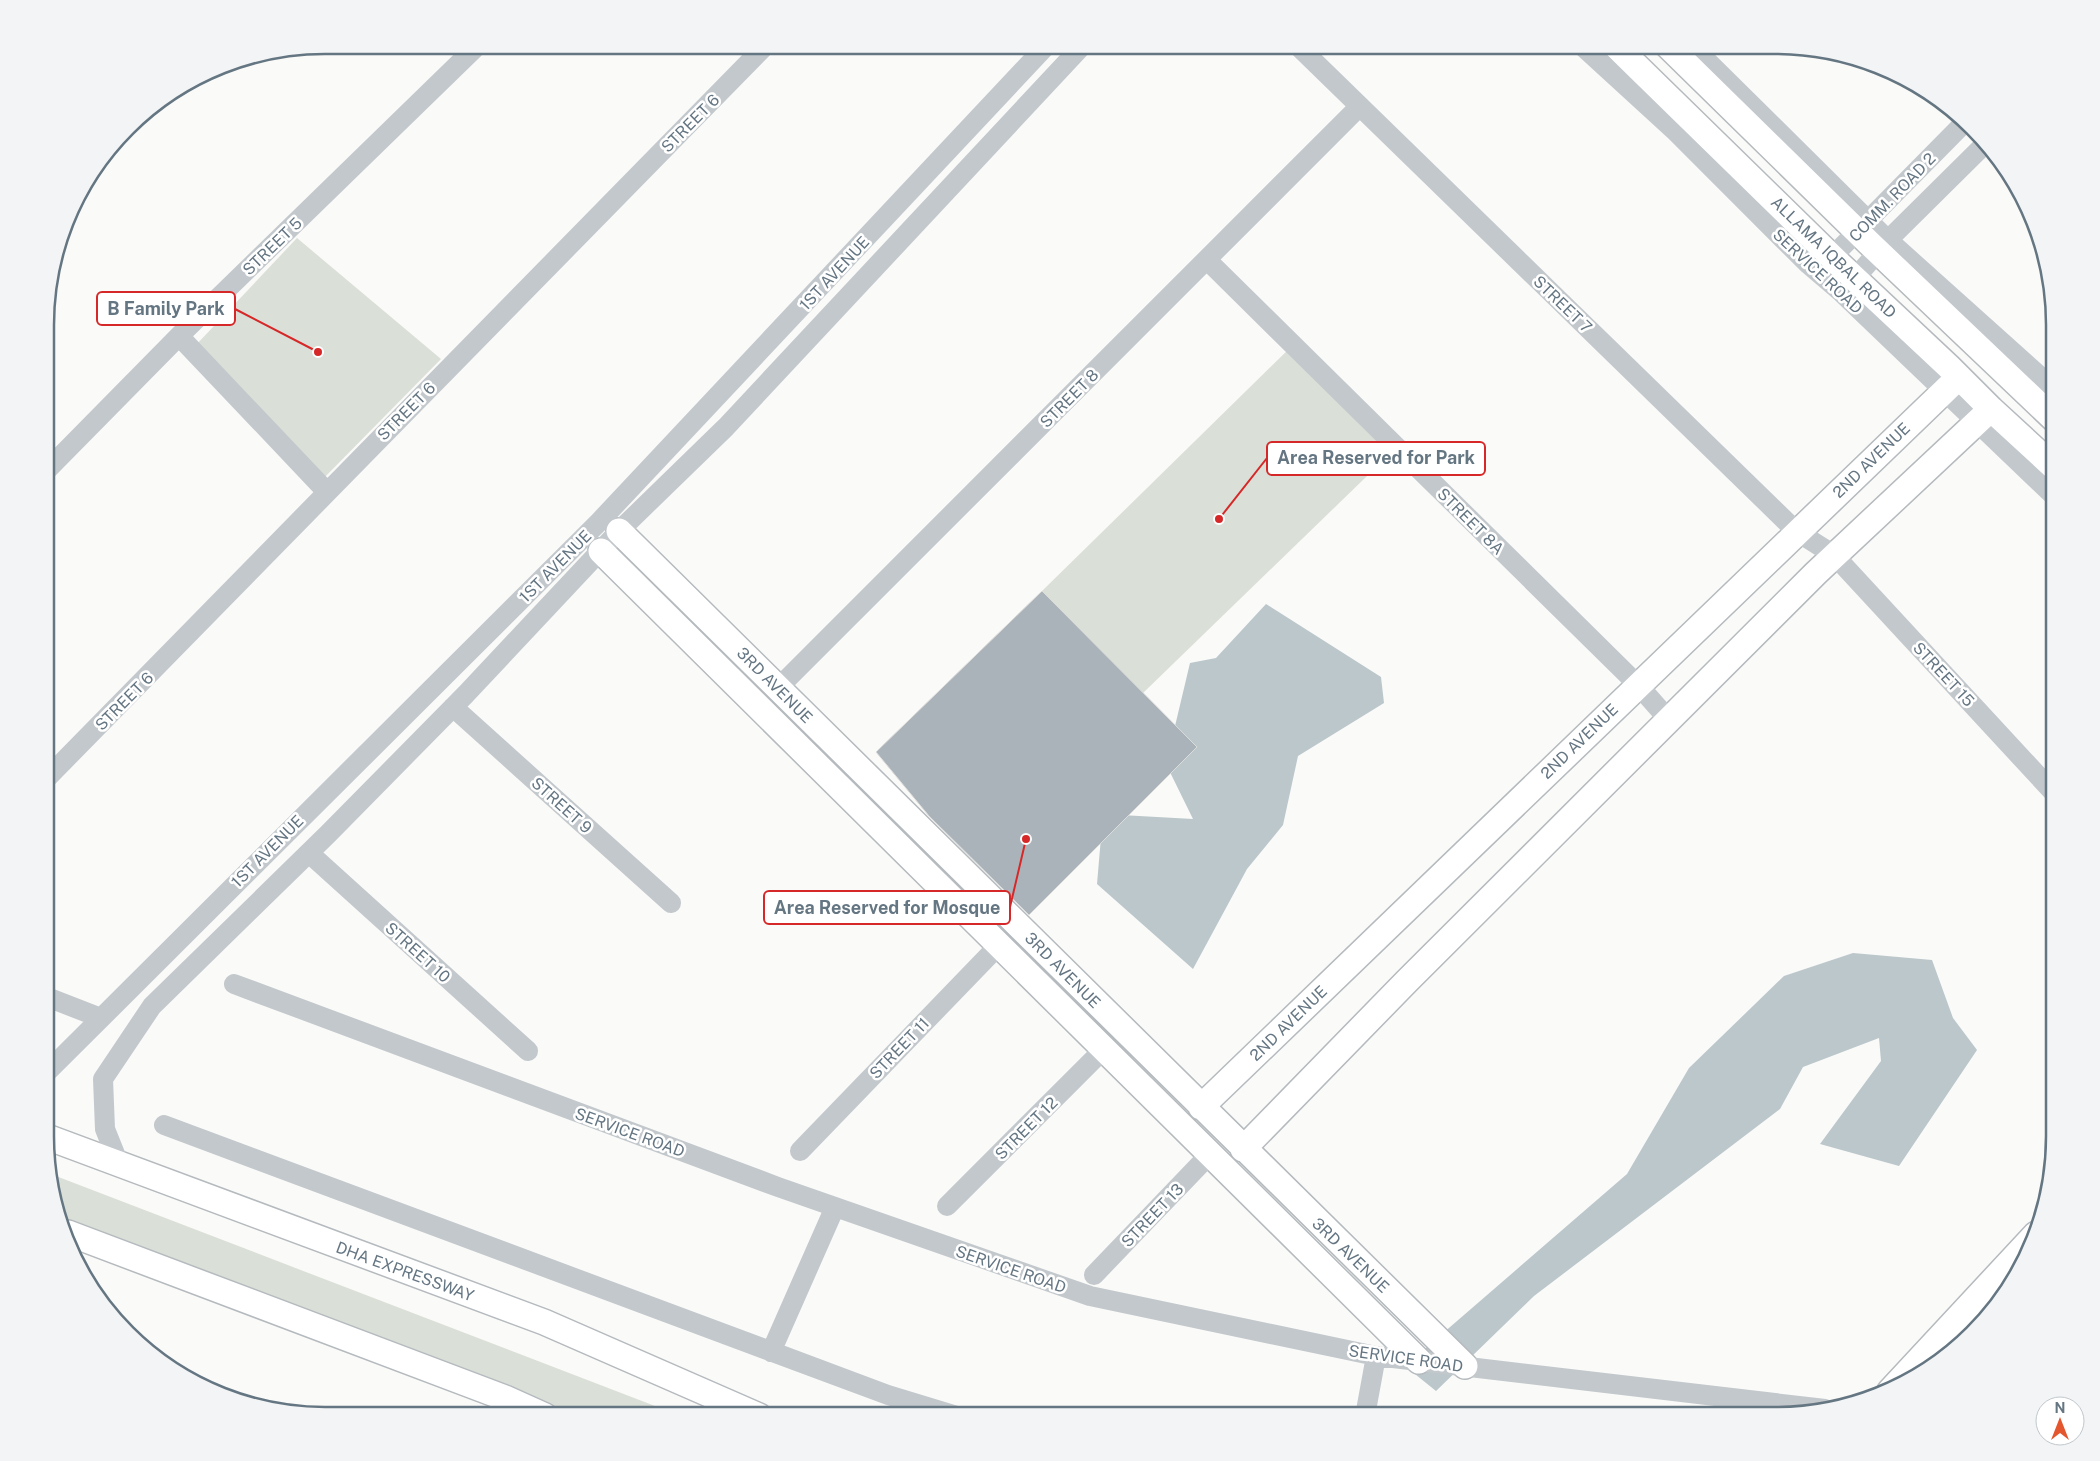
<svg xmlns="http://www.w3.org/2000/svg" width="2100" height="1461" font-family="'Public Sans',sans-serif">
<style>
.green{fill:#dadfd7}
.water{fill:#bbc7cb}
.building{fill:#aab3b9;stroke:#dcdcda}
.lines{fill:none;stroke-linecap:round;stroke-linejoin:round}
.major-casing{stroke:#b5babe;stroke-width:28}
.minor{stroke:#c3c8cc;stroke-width:20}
.major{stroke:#fff;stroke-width:25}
.labels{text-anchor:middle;stroke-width:5;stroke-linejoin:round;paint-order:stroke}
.street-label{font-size:16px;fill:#657683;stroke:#fff}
.rim{fill:none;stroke:#657683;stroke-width:2.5}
.leader{fill:none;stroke:#d62828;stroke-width:2}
.callout-dot{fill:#d62828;stroke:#fff;stroke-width:2}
.callout{fill:#fff;stroke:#d62828;stroke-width:2}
.callout-label{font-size:18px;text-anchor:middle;font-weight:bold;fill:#657683}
</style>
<rect width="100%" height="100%" fill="#fafaf8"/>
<path class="green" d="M 297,238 L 441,359 L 322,480 L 196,345 Z
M 1293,345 L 1397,447 L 1143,693 L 1042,591 Z
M 48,1173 L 681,1416 L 577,1416 L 63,1219 Z"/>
<path class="water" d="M 1266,604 L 1381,677 L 1384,703 L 1298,756 L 1283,825 L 1247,869 L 1193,969 L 1097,884 L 1103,814 L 1193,819 L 1166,764 L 1190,663 L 1216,658 Z
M 1853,953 L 1932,960 L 1953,1018 L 1977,1050 L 1899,1166 L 1820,1144 L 1881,1061 L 1879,1038 L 1803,1067 L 1780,1109 L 1534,1296 L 1436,1391 L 1405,1366 L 1627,1174 L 1689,1068 L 1784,976 Z"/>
<path class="building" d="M 1042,591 L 1197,747 L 1029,915 L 929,816 L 876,752 Z"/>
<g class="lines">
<defs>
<path id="major" d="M 1616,46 L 1836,261 L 1949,367 L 1991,409 L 2054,467
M 1668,46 L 1869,243 L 2054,419
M 619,531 L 1465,1366
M 601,551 L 1419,1361
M 1201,1107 L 1959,377
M 47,1137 L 544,1322 L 759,1416
M 1243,1149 L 1407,981 L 1816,573 L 1991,409
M 68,1233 L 505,1398 L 545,1416
M 1890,1391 L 2036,1234"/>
</defs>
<use href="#major" class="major-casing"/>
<path class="minor" d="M 1297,45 L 1796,531 L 1834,555 L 2054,793
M 1581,45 L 1676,132 L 1808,264 L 1842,293 L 2054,496
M 1692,46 L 1888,240 L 2054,389
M 1207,260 L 1638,685 L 1669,720
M 1822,267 L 1966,121
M 1845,290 L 1888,240 L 1987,142
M 179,336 L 327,492
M 47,470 L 179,336 L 478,45
M 778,688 L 1360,106
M 453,707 L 671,903
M 47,778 L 766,45
M 309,853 L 528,1051
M 234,984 L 778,1187 L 1090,1296 L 1376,1356 L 1825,1409
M 47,997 L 101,1018
M 47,1072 L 599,522 L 1047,45
M 164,1125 L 888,1395 L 957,1416
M 800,1151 L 999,945
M 119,1164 L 105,1129 L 103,1079 L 152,1006 L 328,834 L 466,694 L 619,531 L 726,427 L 1083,45
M 947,1206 L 1104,1049
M 1094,1275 L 1210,1154
M 771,1352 L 835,1207
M 1365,1416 L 1376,1356"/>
<use href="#major" class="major"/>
</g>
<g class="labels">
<g class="street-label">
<text transform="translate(690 123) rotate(-45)" y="6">STREET 6</text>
<text transform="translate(1892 197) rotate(-46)" y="6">COMM. ROAD 2</text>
<text transform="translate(272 246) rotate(-44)" y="6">STREET 5</text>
<text transform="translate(1834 257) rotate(44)" y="6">ALLAMA IQBAL ROAD</text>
<text transform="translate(1818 271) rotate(43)" y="6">SERVICE ROAD</text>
<text transform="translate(834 273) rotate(-47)" y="6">1ST AVENUE</text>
<text transform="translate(1563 304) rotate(44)" y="6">STREET 7</text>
<text transform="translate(1069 398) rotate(-45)" y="6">STREET 8</text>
<text transform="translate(406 411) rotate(-45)" y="6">STREET 6</text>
<text transform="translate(1871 460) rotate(-44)" y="6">2ND AVENUE</text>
<text transform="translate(1471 521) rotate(45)" y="6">STREET 8A</text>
<text transform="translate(555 566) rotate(-45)" y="6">1ST AVENUE</text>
<text transform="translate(1944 674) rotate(47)" y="6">STREET 15</text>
<text transform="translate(775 685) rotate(45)" y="6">3RD AVENUE</text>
<text transform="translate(124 701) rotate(-45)" y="6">STREET 6</text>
<text transform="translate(1579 741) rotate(-44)" y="6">2ND AVENUE</text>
<text transform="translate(562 805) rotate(42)" y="6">STREET 9</text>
<text transform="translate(267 851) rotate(-45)" y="6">1ST AVENUE</text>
<text transform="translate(418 952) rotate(42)" y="6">STREET 10</text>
<text transform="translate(1063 970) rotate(45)" y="6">3RD AVENUE</text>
<text transform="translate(1288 1023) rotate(-44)" y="6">2ND AVENUE</text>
<text transform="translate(899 1048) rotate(-46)" y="6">STREET 11</text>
<text transform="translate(1026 1128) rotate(-45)" y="6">STREET 12</text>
<text transform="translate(630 1132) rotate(20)" y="6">SERVICE ROAD</text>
<text transform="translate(1152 1215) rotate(-46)" y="6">STREET 13</text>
<text transform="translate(1351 1255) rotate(44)" y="6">3RD AVENUE</text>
<text transform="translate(1011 1269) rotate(19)" y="6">SERVICE ROAD</text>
<text transform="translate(405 1271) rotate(20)" y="6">DHA EXPRESSWAY</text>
<text transform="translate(1406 1358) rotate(8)" y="6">SERVICE ROAD</text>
</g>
</g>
<path d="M0 0H2100V1461H0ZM325 54H1775A271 271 0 0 1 2046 325V1136A271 271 0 0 1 1775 1407H325A271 271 0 0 1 54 1136V325A271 271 0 0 1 325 54Z" fill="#f3f4f5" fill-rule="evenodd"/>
<path class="rim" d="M325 54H1775A271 271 0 0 1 2046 325V1136A271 271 0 0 1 1775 1407H325A271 271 0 0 1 54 1136V325A271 271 0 0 1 325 54Z"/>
<path class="leader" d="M318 352L235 309M1219 519L1267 458M1026 839L1010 907"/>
<g class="callout-dot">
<circle cx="318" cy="352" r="5"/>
<circle cx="1219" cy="519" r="5"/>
<circle cx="1026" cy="839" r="5"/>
</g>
<g class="callout">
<rect x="97" y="292" width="138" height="33" rx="5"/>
<rect x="1267" y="442" width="218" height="33" rx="5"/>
<rect x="764" y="891" width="246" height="33" rx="5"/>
</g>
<g class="callout-label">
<text x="166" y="315">B Family Park</text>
<text x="1376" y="464">Area Reserved for Park</text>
<text x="887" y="914">Area Reserved for Mosque</text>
</g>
<g transform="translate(2060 1421)"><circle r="24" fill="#ffffff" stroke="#c1c8cd"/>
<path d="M0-4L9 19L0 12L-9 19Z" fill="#e4572e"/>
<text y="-8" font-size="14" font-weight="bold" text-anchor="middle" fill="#657683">N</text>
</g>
</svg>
